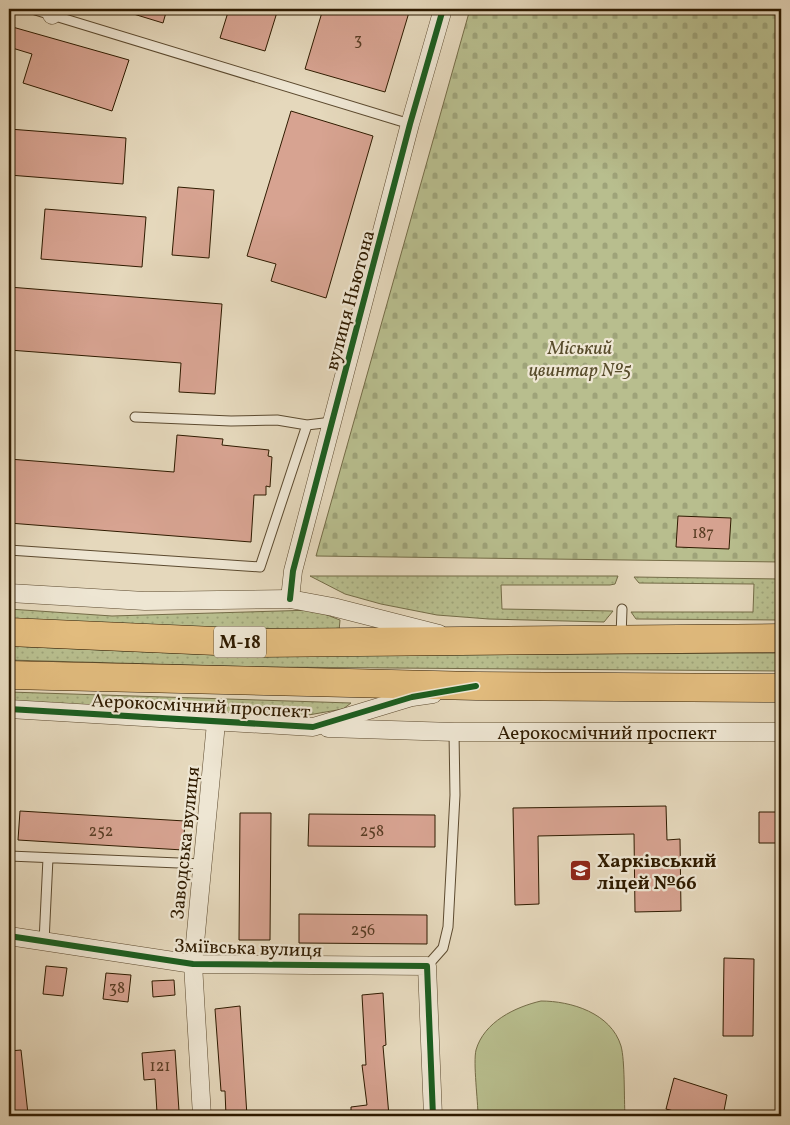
<svg xmlns="http://www.w3.org/2000/svg" width="790" height="1125" font-family="Vollkorn,serif">
<style>
.grass{fill:url(#grass-dots);stroke:#746c47}
.cemetery{fill:url(#cemetery-stones);stroke:#746c47}
.green{fill:#b8be8e;stroke:#746c47}
.building{fill:#d7a391;stroke:#2f1b00}
.lines{fill:none;stroke-linecap:round;stroke-linejoin:round}
.service-casing{stroke:#5c4a2f;stroke-width:11}
.minor-casing{stroke:#5c4a2f;stroke-width:19}
.primary-casing{stroke:#2f1b00;stroke-width:29}
.service{stroke:#eee6d3;stroke-width:9}
.minor{stroke:#eee6d3;stroke-width:18}
.primary{stroke:#e2bc7e;stroke-width:28}
.cycleway-casing{stroke:#eee6d3;stroke-width:9}
.cycleway{stroke:#1b5e20;stroke-width:6}
.labels{text-anchor:middle;stroke-width:4.5;stroke-linejoin:round;paint-order:stroke}
.number-label{font-size:16px;fill:#593d24}
.shield{fill:#eee6d3;stroke:#68583f;stroke-width:1}
.shield-label{font-size:18px;font-weight:bold;fill:#2f1b00}
.street-label{font-size:19px;fill:#2f1b00;stroke:#eee6d3}
.park-label{font-size:19px;font-style:italic;fill:#584c2b;stroke:#eee6d3}
.poi-label{font-size:19px;font-weight:bold;fill:#2f1b00;stroke:#eee6d3;text-anchor:start}
</style>
<defs>
<pattern id="grass-dots" width="8" height="8" patternUnits="userSpaceOnUse" patternTransform="scale(1.25)"><rect width="8" height="8" fill="#b8be8e"/><path d="M2 2h.1M6 6h.1" fill="none" stroke="#9ea379" stroke-width="1.8" stroke-linecap="round"/></pattern>
<pattern id="cemetery-stones" width="16" height="16" patternUnits="userSpaceOnUse" patternTransform="scale(1.25)"><rect width="16" height="16" fill="#b8be8e"/><path d="M2 7V4a2 2 0 0 1 4 0v3zM10 15v-3a2 2 0 0 1 4 0v3z" fill="#9ea379"/></pattern>
</defs>
<rect width="100%" height="100%" fill="#e5d8bc"/>
<filter id="stains"><feTurbulence type="fractalNoise" baseFrequency=".004" numOctaves="4"/><feColorMatrix values="0 0 0 0 .2 0 0 0 0 .09 0 0 0 0 .02 0 0 0 .5 -.17"/></filter>
<radialGradient id="worn" r=".72"><stop offset=".6" stop-color="#630" stop-opacity="0"/><stop offset="1" stop-color="#630" stop-opacity=".3"/></radialGradient>
<path class="grass" d="M 310,576 L 618,576 L 615,584 L 610,585 L 501,585 L 502,609 L 613,611 L 604,622 L 489,619 L 437,615 L 381,604 L 345,594 Z
M 634,577 L 781,579 L 781,620 L 636,619 L 631,612 L 753,612 L 754,584 L 639,583 Z
M 9,609 L 112,616 L 314,610 L 340,620 L 339,631 L 49,623 L 9,620 Z
M 9,646 L 242,656 L 781,653 L 781,671 L 262,667 L 9,660 Z
M 9,692 L 351,703 L 343,709 L 291,718 L 9,702 Z"/>
<path class="cemetery" d="M 470,9 L 781,9 L 781,562 L 316,556 Z"/>
<path class="green" d="M 541,1001 C 571,1001 611,1013 621,1046 C 625,1060 624,1099 625,1116 L 478,1116 C 478,1101 473,1063 476,1050 C 484,1022 515,1007 541,1001 Z"/>
<path class="building" d="M 127,9 L 167,9 L 163,23 L 127,12 Z
M 229,9 L 278,9 L 265,51 L 220,38 Z
M 323,9 L 410,9 L 385,92 L 305,69 Z
M 9,26 L 129,60 L 112,111 L 23,83 L 32,54 L 9,47 Z
M 291,111 L 373,136 L 326,298 L 271,281 L 276,264 L 247,256 Z
M 9,129 L 126,138 L 123,184 L 9,175 Z
M 178,187 L 214,190 L 209,258 L 172,255 Z
M 45,209 L 146,217 L 142,267 L 41,259 Z
M 9,287 L 222,304 L 215,394 L 179,392 L 181,363 L 9,350 Z
M 177,435 L 223,439 L 222,445 L 269,450 L 268,456 L 272,457 L 270,487 L 266,486 L 266,495 L 254,495 L 251,542 L 9,523 L 9,459 L 174,472 Z
M 678,516 L 731,518 L 729,549 L 676,547 Z
M 666,806 L 667,840 L 680,839 L 681,911 L 635,912 L 634,834 L 538,836 L 539,904 L 515,905 L 513,808 Z
M 20,811 L 185,821 L 183,850 L 18,840 Z
M 759,812 L 781,812 L 781,843 L 759,843 Z
M 240,813 L 271,813 L 270,940 L 239,940 Z
M 309,814 L 435,815 L 435,847 L 308,846 Z
M 299,914 L 427,915 L 427,944 L 299,943 Z
M 724,958 L 754,959 L 753,1036 L 723,1036 Z
M 46,966 L 67,968 L 63,996 L 43,994 Z
M 106,973 L 131,975 L 128,1002 L 103,999 Z
M 174,980 L 175,995 L 153,997 L 152,981 Z
M 383,993 L 386,1045 L 383,1046 L 389,1116 L 351,1116 L 351,1107 L 367,1105 L 362,1065 L 366,1065 L 362,995 Z
M 240,1006 L 247,1116 L 226,1116 L 225,1091 L 221,1091 L 215,1009 Z
M 21,1050 L 28,1114 L 11,1116 L 9,1051 Z
M 175,1050 L 179,1111 L 157,1113 L 155,1079 L 144,1080 L 142,1053 Z
M 674,1078 L 727,1095 L 723,1116 L 693,1116 L 666,1109 Z"/>
<g class="lines">
<defs>
<path id="service" d="M 32,9 L 410,124
M 135,417 L 231,421 L 277,420 L 307,425 L 332,422
M 9,550 L 260,567 L 307,425
M 621,637 L 622,609
M 9,856 L 203,864
M 44,942 L 48,858
M 427,966 L 443,948 L 448,927 L 455,795 L 454,732"/>
<g id="minor">
<path d="M 52,15 L 54,9"/>
<path d="M 9,593 L 145,601 L 290,599 L 333,607 L 439,634"/>
<path d="M 290,599 L 293,571 L 410,124 L 443,9"/>
<path d="M 9,709 L 313,727 L 412,697 L 433,694"/>
<path id="s1" d="M 328,728 L 454,732 L 781,732"/>
<path d="M 9,936 L 193,964 L 427,966 L 433,1116"/>
<path d="M 202,1116 L 193,964 L 216,723"/>
</g>
<path id="primary" d="M 9,632 L 260,643 L 781,638
M 9,675 L 476,686 L 781,688"/>
</defs>
<use href="#service" class="service-casing"/>
<use href="#minor" class="minor-casing"/>
<use href="#primary" class="primary-casing"/>
<use href="#service" class="service"/>
<use href="#minor" class="minor"/>
<use href="#primary" class="primary"/>
<defs>
<path id="cycleway" d="M 290,599 L 293,571 L 410,124 L 443,9
M 9,709 L 313,727 L 412,697 L 476,686
M 9,936 L 193,964 L 427,966 L 433,1116"/>
</defs>
<use href="#cycleway" class="cycleway-casing"/>
<use href="#cycleway" class="cycleway"/>
</g>
<defs>
<symbol id="school-square" viewBox="-11 -11 22 22"><rect x="-9" y="-9" width="18" height="18" rx="4" fill="#8f2418" stroke="#eee6d3"/><path d="M0-5L7-2L0 1L-7-2ZM-4 1L0 2.5L4 1V4Q0 6-4 4Z" fill="#fff"/></symbol>
</defs>
<g fill-rule="evenodd">
<use href="#school-square" x="568" y="858" width="25" height="25"/>
</g>
<g class="labels">
<g class="number-label">
<text x="358" y="45">3</text>
<text x="703" y="538">187</text>
<text x="101" y="836">252</text>
<text x="372" y="836">258</text>
<text x="363" y="935">256</text>
<text x="117" y="993">38</text>
<text x="160" y="1071">121</text>
</g>
<rect class="shield" x="214" y="626.5" width="52" height="31" rx="4"/>
<g class="shield-label">
<text x="240" y="648">М-18</text>
</g>
<g class="street-label">
<text transform="translate(349 300) rotate(-75)" y="7">вулиця Ньютона</text>
<text transform="translate(201 705) rotate(3)" y="7">Аерокосмічний проспект</text>
<text dy="7" stroke="none"><textPath href="#s1" startOffset="279">Аерокосмічний проспект</textPath></text>
<text transform="translate(184 843) rotate(-84)" y="7">Заводська вулиця</text>
<text transform="translate(248 947) rotate(2)" y="7">Зміївська вулиця</text>
</g>
<g class="park-label">
<text x="580" y="354">Міський<tspan x="580" dy="22">цвинтар №5</tspan></text>
</g>
<g class="poi-label">
<text x="597" y="867">Харківський<tspan x="597" dy="22">ліцей №66</tspan></text>
</g>
</g>
<rect width="790" height="1125" fill="none" stroke="#e5d8bc" stroke-width="30"/>
<rect x="10" y="10" width="770" height="1105" fill="none" stroke="#2f1b00" stroke-width="2.5"/>
<rect x="15" y="15" width="760" height="1095" fill="none" stroke="#2f1b00"/>
<rect width="100%" height="100%" filter="url(#stains)"/>
<rect width="100%" height="100%" fill="url(#worn)"/>
</svg>
